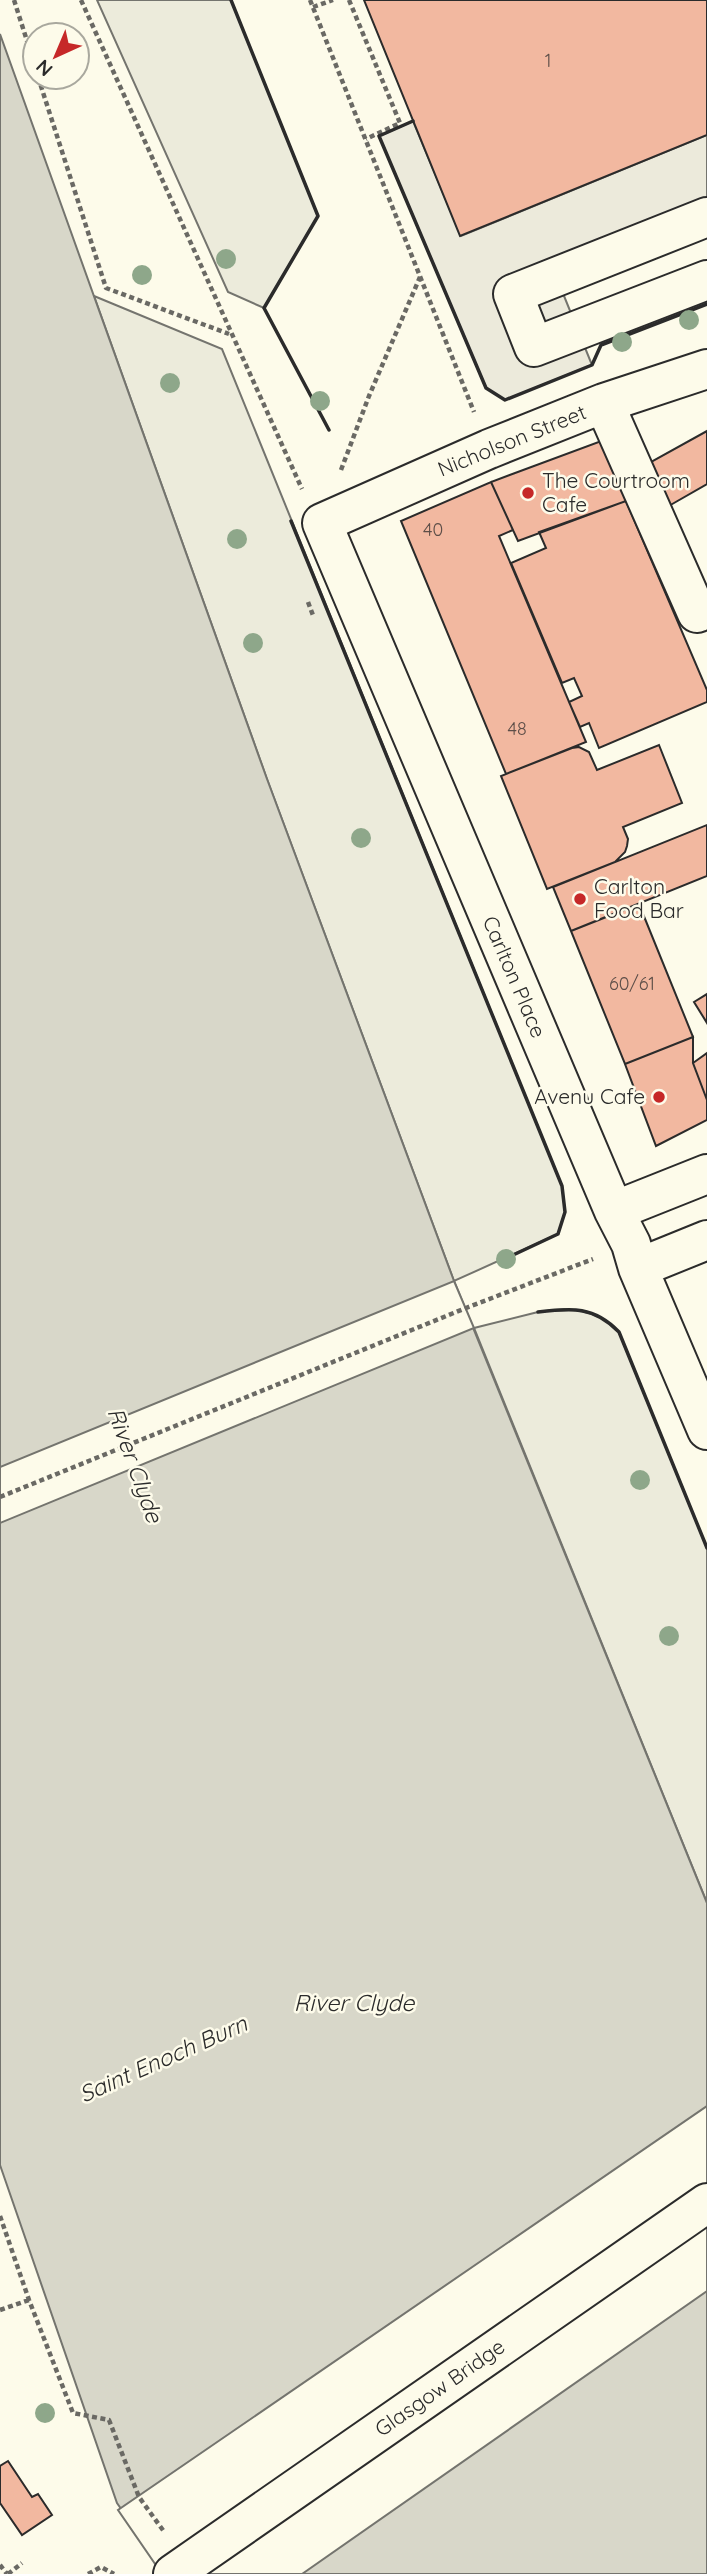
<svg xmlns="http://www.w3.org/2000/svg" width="707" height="2574" font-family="Quicksand,sans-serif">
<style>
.green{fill:#ecebdb;stroke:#74746e;stroke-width:2}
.parking{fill:#eceadb;stroke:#74746e;stroke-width:2}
.water{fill:#d8d7c9;stroke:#74746e;stroke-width:2}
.pier{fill:#fdfbea;stroke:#74746e;stroke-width:2}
.building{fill:#f2b8a0;stroke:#2b2b2b;stroke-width:2}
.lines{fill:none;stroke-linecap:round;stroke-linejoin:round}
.minor-casing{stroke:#2b2b2b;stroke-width:42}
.major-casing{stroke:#2b2b2b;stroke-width:42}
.path{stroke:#6a6964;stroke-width:4.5;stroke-dasharray:5 3.5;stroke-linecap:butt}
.minor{stroke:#fdfbea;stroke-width:38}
.major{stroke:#fdfbea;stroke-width:38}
.wall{stroke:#2b2b2b;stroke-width:3.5}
.tree{fill:#8ea78a}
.poi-dot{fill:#c62828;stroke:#fdfbea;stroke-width:2.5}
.labels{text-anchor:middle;stroke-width:5;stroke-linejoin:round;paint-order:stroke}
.number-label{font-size:18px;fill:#5d4e48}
.street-label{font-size:21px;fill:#2b2b2b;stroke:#fdfbea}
.poi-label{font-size:21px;fill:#2b2b2b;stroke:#fdfbea;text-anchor:start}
.water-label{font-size:23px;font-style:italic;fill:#2b2b2b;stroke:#fdfbea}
</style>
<rect width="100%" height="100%" fill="#fdfbea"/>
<path class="green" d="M 97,0 L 231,0 L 318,216 L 264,308 L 228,292 Z
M 94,296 L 222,349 L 562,1186 L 565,1212 L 558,1234 L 454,1281 L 267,779 Z
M 564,1309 C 588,1311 602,1315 619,1332 L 707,1548 L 707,1903 L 474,1328 L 538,1312 Z"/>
<path class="parking" d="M 413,121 L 461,236 L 707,135 L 707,232 L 562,291 L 592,365 L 505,400 L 486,388 L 379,136 Z"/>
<path class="water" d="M 0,34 L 267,779 L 454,1281 L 707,1903 L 707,2574 L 167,2574 L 117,2503 L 0,2165 Z"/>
<path class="pier" d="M 454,1281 L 474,1328 L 0,1523 L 0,1467 Z
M 707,2106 L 707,2291 L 302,2574 L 162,2574 L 118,2510 Z"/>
<path class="building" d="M 364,0 L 707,0 L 707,135 L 460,236 Z
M 707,431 L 707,484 L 667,507 L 644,466 Z
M 604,440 L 626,501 L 518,541 L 491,482 Z
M 491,482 L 513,530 L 499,536 L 586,742 L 506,774 L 401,521 Z
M 626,501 L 707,690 L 707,702 L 599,748 L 589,723 L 580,727 L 569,702 L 582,696 L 574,678 L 562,683 L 511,563 L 546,548 L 539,532 Z
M 659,745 L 682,803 L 623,827 L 628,839 L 627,846 L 625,852 L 615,862 L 547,889 L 501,776 L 572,748 L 579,747 L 589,752 L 597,770 Z
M 707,825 L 707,876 L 571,931 L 553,887 Z
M 639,904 L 693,1037 L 625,1064 L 571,931 Z
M 707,994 L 707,1023 L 694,1002 Z
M 693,1037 L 693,1063 L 707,1100 L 707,1120 L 656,1146 L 625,1064 Z
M 707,1053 L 707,1100 L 693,1063 Z
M 8,2461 L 32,2497 L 38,2494 L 52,2515 L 22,2535 L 0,2503 L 0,2466 Z"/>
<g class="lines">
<defs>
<path id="minor" d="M 707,217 L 513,294 L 534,347 L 707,280
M 707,369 L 604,403 L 489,449 L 322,523 L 614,1211 L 631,1244 L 638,1268 L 707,1430
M 604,403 L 697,613
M 614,1211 L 707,1174
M 638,1268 L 707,1240"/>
<path id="major" d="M 173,2574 L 707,2203"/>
</defs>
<use href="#minor" class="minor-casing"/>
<use href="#major" class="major-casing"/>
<path class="path" d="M 14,0 L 35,66
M 81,0 L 302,489
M 310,0 L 474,412
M 349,0 L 400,123 L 366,139
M 313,7 L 333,0
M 38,77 L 106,288 L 229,334
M 341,470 L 369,396 L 420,277
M 308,602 L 314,618
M 0,1497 L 466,1308 L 593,1259
M 0,2216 L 29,2300 L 73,2413 L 109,2420 L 139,2497 L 165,2533
M 0,2310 L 29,2300
M 0,2565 L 7,2574
M 8,2574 L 22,2563
M 88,2574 L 101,2567 L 114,2574"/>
<use href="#minor" class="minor"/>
<use href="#major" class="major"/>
<path class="wall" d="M 231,0 L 318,216 L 264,308 L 329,430
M 413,121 L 379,136 L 486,388 L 505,400 L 592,365 L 601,345 L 707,304
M 291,521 L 562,1186 L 565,1212 L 558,1234 L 511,1256
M 538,1312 C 572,1308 594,1306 619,1332 L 707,1548"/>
</g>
<g class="tree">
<circle cx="226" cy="259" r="10"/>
<circle cx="142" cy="275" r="10"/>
<circle cx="689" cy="320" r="10"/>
<circle cx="622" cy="342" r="10"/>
<circle cx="170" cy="383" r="10"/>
<circle cx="320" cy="401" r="10"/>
<circle cx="237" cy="539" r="10"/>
<circle cx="253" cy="643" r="10"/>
<circle cx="361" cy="838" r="10"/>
<circle cx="506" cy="1259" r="10"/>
<circle cx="640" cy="1480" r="10"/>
<circle cx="669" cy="1636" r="10"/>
<circle cx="45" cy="2413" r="10"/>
</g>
<g class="poi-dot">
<circle cx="528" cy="493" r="7"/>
<circle cx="580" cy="899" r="7"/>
<circle cx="659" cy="1097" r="7"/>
</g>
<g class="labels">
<g class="number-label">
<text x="548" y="67">1</text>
<text x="433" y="536">40</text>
<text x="517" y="735">48</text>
<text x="632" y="990">60/61</text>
</g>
<g class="street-label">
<text transform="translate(512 441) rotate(-22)" y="7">Nicholson Street</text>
<text transform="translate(514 977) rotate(67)" y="7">Carlton Place</text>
<text transform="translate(440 2388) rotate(-35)" y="7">Glasgow Bridge</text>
</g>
<g class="poi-label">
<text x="542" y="488">The Courtroom<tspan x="542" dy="24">Cafe</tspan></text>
<text x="594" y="894">Carlton<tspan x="594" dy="24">Food Bar</tspan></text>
<text x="645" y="1104" text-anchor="end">Avenu Cafe</text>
</g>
<g class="water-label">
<text transform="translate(135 1465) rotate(70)" y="8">River Clyde</text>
<text x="354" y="2011">River Clyde</text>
<text transform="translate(163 2059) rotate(-24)" y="8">Saint Enoch Burn</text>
</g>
</g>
<g transform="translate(56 56) rotate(224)"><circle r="33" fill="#fdfbea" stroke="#a9a89e" stroke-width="2"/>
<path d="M0-5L12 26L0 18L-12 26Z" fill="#c62828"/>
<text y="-10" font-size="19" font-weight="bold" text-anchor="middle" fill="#2b2b2b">N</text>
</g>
</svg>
